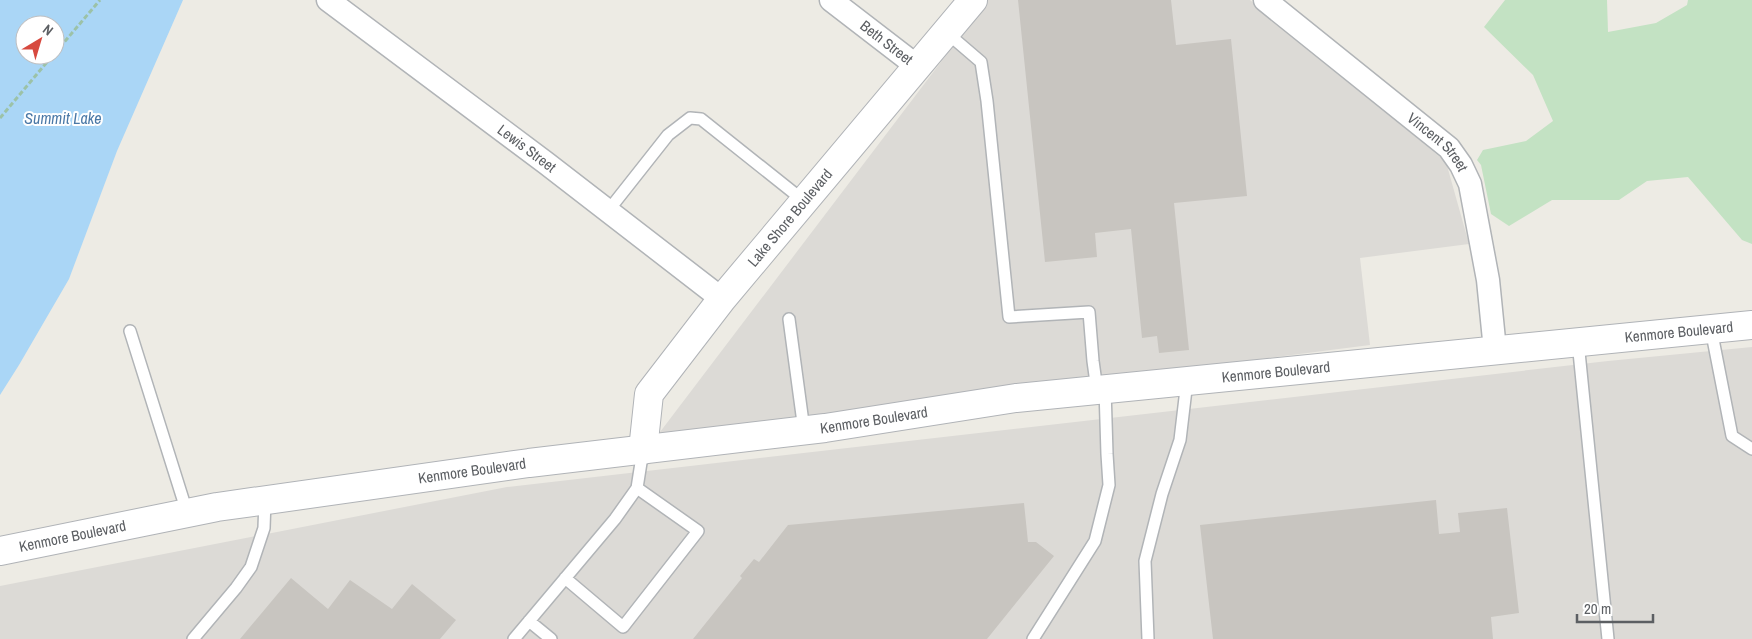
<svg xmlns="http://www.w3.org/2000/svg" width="1752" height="639" font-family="'Archivo Narrow',sans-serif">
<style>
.industrial{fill:#dcdad6}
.green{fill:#c3e2c3}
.water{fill:#aad6f6;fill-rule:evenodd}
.building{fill:#c8c5c0}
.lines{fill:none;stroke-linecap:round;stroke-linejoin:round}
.service-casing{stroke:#b1b4b7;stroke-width:14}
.minor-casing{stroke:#b1b4b7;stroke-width:25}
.secondary-casing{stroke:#b0b3b7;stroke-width:30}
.path{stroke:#9cc2a7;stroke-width:3;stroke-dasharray:5 2.5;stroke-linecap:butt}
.service{stroke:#fff;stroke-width:11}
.minor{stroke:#fff;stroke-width:22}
.secondary{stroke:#fff;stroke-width:28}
.labels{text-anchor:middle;stroke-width:4;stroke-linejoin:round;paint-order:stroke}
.street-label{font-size:15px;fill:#5c5f63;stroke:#fff}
.water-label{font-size:16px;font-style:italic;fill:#4a78a6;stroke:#fff}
</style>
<rect width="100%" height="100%" fill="#edebe4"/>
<path class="industrial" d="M 988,0 L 1250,0 L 1446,162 L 1469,244 L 1360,258 L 1370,345 L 657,436 Z
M 1752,347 L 1752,639 L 0,639 L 0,586 L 507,487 L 1608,361 Z"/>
<path class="green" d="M 1505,0 L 1607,0 L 1608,32 L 1656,23 L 1687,5 L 1688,0 L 1752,0 L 1752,244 L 1742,240 L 1688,177 L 1647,181 L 1619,200 L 1552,200 L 1509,226 L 1491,214 L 1481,165 L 1477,160 L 1483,150 L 1526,141 L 1553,121 L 1533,75 L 1484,27 Z"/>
<path class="water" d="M 0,0 L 183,0 L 117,151 L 69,279 L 19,365 L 0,395 ZM 25,25 L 55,25 L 55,55 L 25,55 Z"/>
<path class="building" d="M 1018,0 L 1171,0 L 1176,45 L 1231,39 L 1247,196 L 1174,203 L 1189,350 L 1159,353 L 1157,336 L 1142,338 L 1131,229 L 1095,233 L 1097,257 L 1045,262 Z
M 1436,500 L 1439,534 L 1460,532 L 1458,513 L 1507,508 L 1519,613 L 1491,617 L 1493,639 L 1213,639 L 1200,525 Z
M 1024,503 L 1028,542 L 1036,542 L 1054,556 L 987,639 L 693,639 L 742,578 L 740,576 L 754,559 L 759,562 L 788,525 Z
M 291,578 L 328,609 L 350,580 L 392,609 L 412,584 L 456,620 L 440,639 L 240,639 Z"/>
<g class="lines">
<defs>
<path id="service" d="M 946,32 L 981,62 L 987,101 L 1009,317 L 1089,312 L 1093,361 L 1097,390
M 608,211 L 668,135 L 690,118 L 701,119 L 804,201
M 789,319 L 804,430
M 1711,329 L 1732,436 L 1752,449
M 130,331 L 187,512
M 1578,342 L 1608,639
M 565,578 L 623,627 L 698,531 L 637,488
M 529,621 L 551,639
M 193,639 L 236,588 L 251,567 L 264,528 L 265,500
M 514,639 L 615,519 L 637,488 L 643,450
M 1033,639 L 1095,541 L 1109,485 L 1107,454 L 1105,389
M 1148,639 L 1145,561 L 1162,494 L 1180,440 L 1187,381"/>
<g id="minor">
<path id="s1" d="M 328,0 L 546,163 L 722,299"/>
<path id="s2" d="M 831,0 L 918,67"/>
<path id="s3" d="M 1265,0 L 1449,148 L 1461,165 L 1470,184 L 1488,280 L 1495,350"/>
</g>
<g id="secondary">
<path id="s4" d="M 643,450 L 649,394 L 722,299 L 973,0"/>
<path id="s5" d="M 0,551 L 217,507 L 529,463 L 825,428 L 1016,398 L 1752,325"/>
</g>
</defs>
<use href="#service" class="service-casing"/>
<use href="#minor" class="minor-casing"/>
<use href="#secondary" class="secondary-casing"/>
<path class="path" d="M 55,53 L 100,0
M 0,118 L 53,55"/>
<use href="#service" class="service"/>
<use href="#minor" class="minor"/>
<use href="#secondary" class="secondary"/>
</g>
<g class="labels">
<g class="street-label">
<text dy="5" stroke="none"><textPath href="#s2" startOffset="70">Beth Street</textPath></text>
<text dy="5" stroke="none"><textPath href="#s3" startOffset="224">Vincent Street</textPath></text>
<text dy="5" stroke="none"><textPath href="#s1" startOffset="248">Lewis Street</textPath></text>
<text dy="5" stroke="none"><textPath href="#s4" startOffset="282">Lake Shore Boulevard</textPath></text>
<text dy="5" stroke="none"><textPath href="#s5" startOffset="1694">Kenmore Boulevard</textPath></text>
<text dy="5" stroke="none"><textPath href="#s5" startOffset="1289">Kenmore Boulevard</textPath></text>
<text dy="5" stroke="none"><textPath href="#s5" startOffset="884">Kenmore Boulevard</textPath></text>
<text dy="5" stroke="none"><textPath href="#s5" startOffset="479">Kenmore Boulevard</textPath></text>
<text dy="5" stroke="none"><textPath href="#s5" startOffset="74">Kenmore Boulevard</textPath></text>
</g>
<g class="water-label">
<text x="63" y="124">Summit Lake</text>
</g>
</g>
<g transform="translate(40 40) rotate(38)"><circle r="24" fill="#ffffff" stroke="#bebfc1"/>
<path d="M0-4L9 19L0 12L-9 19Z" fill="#d7493f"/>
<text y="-8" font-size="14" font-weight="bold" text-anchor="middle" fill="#5c5f63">N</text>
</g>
<path d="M1577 614v8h76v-8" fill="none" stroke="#5c5f63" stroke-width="2.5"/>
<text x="1584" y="614" font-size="15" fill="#5c5f63" stroke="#ffffff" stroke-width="4" paint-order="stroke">20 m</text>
</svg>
